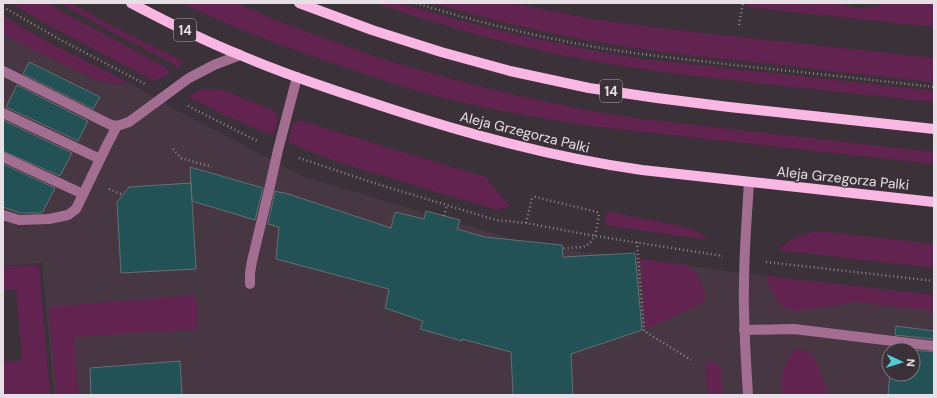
<svg xmlns="http://www.w3.org/2000/svg" width="937" height="398" font-family="'DM Sans',sans-serif">
<style>
.built{fill:#473742;fill-rule:evenodd}
.green{fill:#622351}
.building{fill:#225256;stroke:#617172}
.lines{fill:none;stroke-linecap:round;stroke-linejoin:round}
.path{stroke:#8f868c;stroke-width:2.5;stroke-dasharray:1 3;stroke-linecap:butt}
.minor{stroke:#a46e93;stroke-width:10}
.major{stroke:#fab7e4;stroke-width:10}
.labels{text-anchor:middle;stroke-width:3;stroke-linejoin:round;paint-order:stroke}
.shield{fill:#3b3138;stroke:#b3abb0;stroke-width:1}
.shield-label{font-size:13px;font-weight:bold;fill:#e6dfe3}
.street-label{font-size:14px;fill:#e6dfe3;stroke:#3b3138}
</style>
<rect width="100%" height="100%" fill="#3b3138"/>
<path class="built" d="M 3,35 L 94,79 L 105,82 L 116,84 L 131,84 L 182,113 L 302,176 L 533,245 L 766,276 L 934,295 L 934,395 L 54,395 L 42,263 L 3,266 ZM 889,350 L 913,350 L 913,374 L 889,374 Z"/>
<path class="green" d="M 11,3 L 48,3 L 70,16 L 167,68 L 170,73 L 164,77 L 154,81 L 86,45 L 23,11 Z
M 60,3 L 71,3 L 99,19 L 184,62 L 178,68 L 172,63 L 121,37 Z
M 182,3 L 237,3 L 275,20 L 385,60 L 452,79 L 519,96 L 586,110 L 642,119 L 934,152 L 934,164 L 591,126 C 543,119 495,110 448,99 C 400,87 353,70 306,54 C 264,39 222,23 182,3 Z
M 375,3 L 402,3 L 433,13 L 500,31 L 594,51 L 643,59 L 934,91 L 934,102 C 878,96 822,90 765,84 C 706,77 647,71 588,60 C 516,47 445,27 375,3 Z
M 432,3 L 511,3 L 592,19 L 659,28 L 934,58 L 934,82 C 878,76 821,70 765,63 C 724,59 683,55 642,49 C 571,39 501,23 432,3 Z
M 748,3 L 834,3 C 842,4 850,7 857,8 C 865,8 876,7 882,3 L 934,3 L 934,27 L 746,7 Z
M 3,16 L 55,46 L 131,84 C 118,84 107,83 94,79 L 3,35 Z
M 202,89 L 214,89 L 223,90 L 273,110 L 278,118 L 273,136 L 225,115 L 188,97 L 196,92 Z
M 300,120 L 415,156 L 486,177 L 507,203 L 511,206 L 497,210 L 364,170 L 329,159 L 288,142 L 293,124 Z
M 607,211 L 686,227 C 695,230 702,234 708,240 L 605,225 Z
M 820,231 L 934,244 L 934,268 L 778,250 C 790,238 803,233 820,231 Z
M 640,259 L 687,265 L 697,274 L 702,284 L 706,296 L 701,304 L 646,329 Z
M 39,265 L 50,395 L 3,395 L 3,346 L 5,362 L 22,360 L 16,290 L 3,290 L 3,267 Z
M 766,276 L 934,295 L 934,311 L 855,302 L 798,311 C 777,310 772,293 766,276 Z
M 196,295 L 198,329 L 74,337 L 79,395 L 57,395 L 48,307 Z
M 795,350 C 813,349 815,359 821,374 C 823,381 826,388 829,395 L 782,395 C 781,379 782,361 795,350 Z
M 710,360 L 718,365 L 721,370 L 723,395 L 708,395 L 705,370 L 706,364 Z"/>
<path class="building" d="M 29,62 L 100,97 L 93,109 L 23,74 Z
M 17,85 L 88,121 L 78,141 L 6,107 Z
M 3,120 L 72,153 L 60,176 L 3,151 Z
M 3,164 L 55,188 L 42,213 L 20,213 L 3,207 Z
M 190,167 L 263,188 L 255,220 L 192,201 Z
M 191,183 L 196,269 L 121,273 L 117,202 L 129,187 Z
M 275,191 L 282,193 L 282,192 L 391,228 L 395,212 L 424,219 L 426,211 L 460,220 L 457,229 L 485,237 L 562,245 L 563,257 L 635,253 L 642,330 L 571,354 L 573,395 L 513,395 L 511,352 L 462,339 L 462,341 L 420,329 L 423,321 L 385,308 L 389,289 L 276,259 L 279,227 L 268,224 Z
M 896,326 L 934,331 L 934,339 L 895,335 Z
M 913,350 L 934,352 L 934,395 L 888,395 L 890,374 L 913,374 Z
M 180,361 L 182,395 L 91,395 L 90,368 Z"/>
<g class="lines">
<path class="path" d="M 416,3 C 476,22 538,37 601,48 C 650,56 701,61 751,67 C 812,73 873,80 934,87
M 3,7 L 59,39 L 145,84
M 739,25 L 743,3
M 188,106 L 257,141
M 173,149 L 181,158 L 212,167
M 299,158 L 377,184 L 496,220 L 526,223 L 595,236 L 723,256
M 109,189 L 123,195
M 444,216 L 447,205
M 526,223 L 532,199 L 535,197 L 597,212 L 599,214 C 597,225 597,241 585,246 C 579,248 568,248 562,248
M 637,242 L 644,331 L 691,360
M 766,262 L 934,281"/>
<path class="minor" d="M 3,71 L 111,125 L 117,126 L 129,122 L 189,78 L 214,65 L 240,55
M 3,113 L 100,159
M 3,157 L 83,194
M 3,215 L 19,220 L 49,219 L 68,215 L 76,209 L 107,145 L 117,126
M 250,284 L 250,273 L 252,261 L 269,190 L 278,150 L 297,77
M 744,330 L 794,329 L 934,346
M 748,395 C 746,359 743,322 744,285 C 744,251 747,216 749,182"/>
<path class="major" d="M 131,3 C 167,22 202,40 240,55 C 287,75 336,91 385,107 C 470,135 554,158 642,170 L 934,202
M 299,3 L 372,30 L 441,52 L 510,71 L 589,88 L 657,98 L 729,107 L 934,129"/>
</g>
<g class="labels">
<g class="shield">
<rect x="174" y="19" width="22" height="22" rx="3"/>
<rect x="600" y="80" width="22" height="22" rx="3"/>
</g>
<g class="shield-label">
<text x="185" y="35">14</text>
<text x="611" y="96">14</text>
</g>
<g class="street-label">
<text transform="translate(525 132) rotate(14)" y="5">Aleja Grzegorza Palki</text>
<text transform="translate(843 178) rotate(6)" y="5">Aleja Grzegorza Palki</text>
</g>
</g>
<rect width="937" height="398" fill="none" stroke="#e6dfe3" stroke-width="8"/>
<g transform="translate(901 362) rotate(94)"><circle r="19" fill="#3b3138" stroke="#7f777c"/>
<path d="M0-3L7 15L0 10L-7 15Z" fill="#51ccd5"/>
<text y="-6" font-size="11" font-weight="bold" text-anchor="middle" fill="#e6dfe3">N</text>
</g>
</svg>
